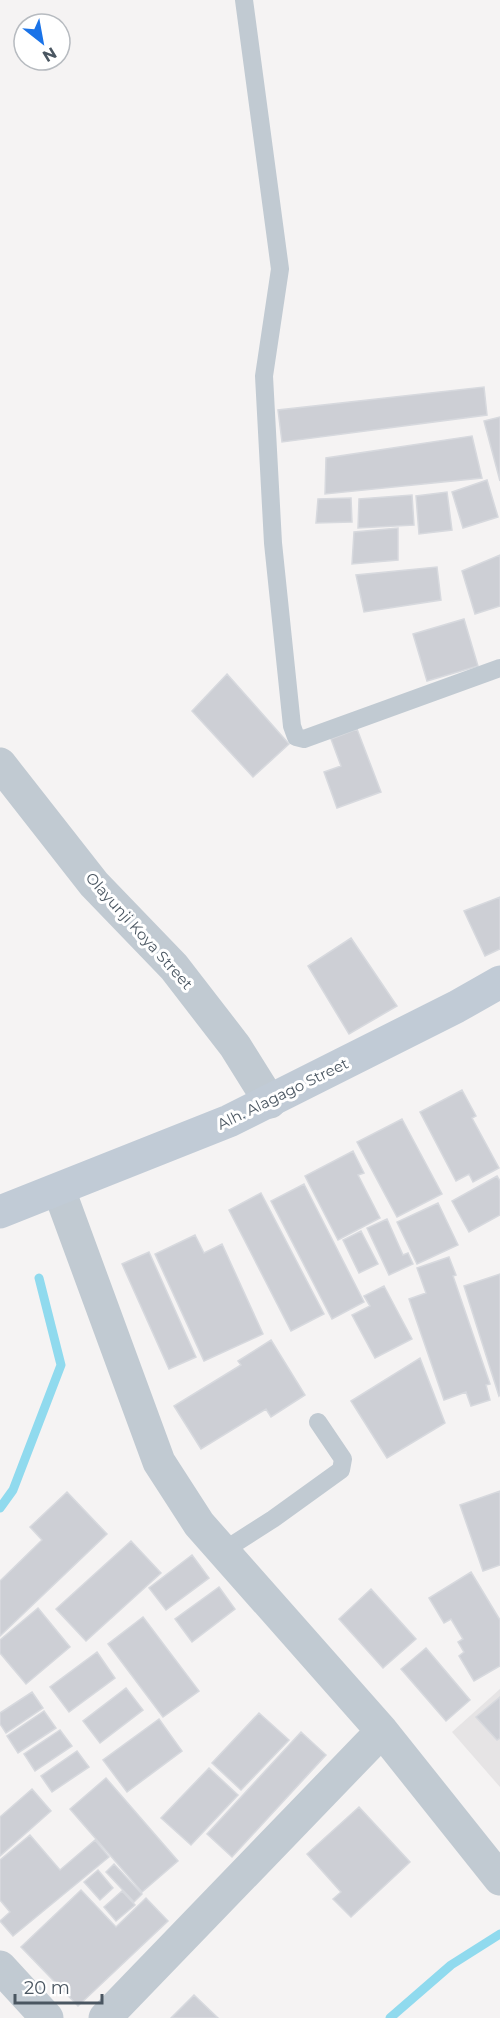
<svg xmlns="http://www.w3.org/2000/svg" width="500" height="2018" font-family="Montserrat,sans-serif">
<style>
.education{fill:#e6e4e5}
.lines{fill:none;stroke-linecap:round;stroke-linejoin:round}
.stream{stroke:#90daee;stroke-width:9}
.building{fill:#cdcfd5;stroke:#d7d9de;stroke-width:1.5}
.service{stroke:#c1cad2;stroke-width:18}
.minor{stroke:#c1cad2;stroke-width:33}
.secondary{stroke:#c1cbd6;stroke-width:33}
.labels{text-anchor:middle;stroke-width:6;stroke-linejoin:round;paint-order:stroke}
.street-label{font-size:15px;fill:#4a5661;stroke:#fff}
</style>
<rect width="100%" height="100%" fill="#f5f3f3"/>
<path class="education" d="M 500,1689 L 500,1787 L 452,1732 Z"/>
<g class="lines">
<path class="stream" d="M 0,1508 L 13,1490 L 61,1365 L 39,1278
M 390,2018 L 451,1965 L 500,1934"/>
</g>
<path class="building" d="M 484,387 L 487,415 L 282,442 L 278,410 Z
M 500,417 L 500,481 L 484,421 Z
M 472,436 L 482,478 L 325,494 L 326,458 Z
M 487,480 L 498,517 L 463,528 L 452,492 Z
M 447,492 L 452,530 L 419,534 L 416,496 Z
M 412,495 L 414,525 L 358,528 L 359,499 Z
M 351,498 L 352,522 L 316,523 L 318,499 Z
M 398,528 L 398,560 L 352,564 L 354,532 Z
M 500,555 L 500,606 L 475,614 L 462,571 Z
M 437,567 L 441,600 L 364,612 L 356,575 Z
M 464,619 L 478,666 L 427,681 L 413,634 Z
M 227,674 L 289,744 L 253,777 L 192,711 Z
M 357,729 L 381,792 L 337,808 L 324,772 L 341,766 L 331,739 Z
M 500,897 L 500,949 L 485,956 L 464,911 Z
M 351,938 L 397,1006 L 349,1034 L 308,966 Z
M 462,1090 L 476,1116 L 472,1118 L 499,1168 L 473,1182 L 469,1174 L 456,1181 L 420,1112 Z
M 402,1119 L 442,1194 L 397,1217 L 357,1142 Z
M 353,1151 L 364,1173 L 358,1175 L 380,1218 L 338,1240 L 305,1176 Z
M 497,1176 L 500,1181 L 500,1215 L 469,1232 L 452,1201 Z
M 304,1184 L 364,1302 L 332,1319 L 271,1201 Z
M 261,1193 L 324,1314 L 291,1331 L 229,1210 Z
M 438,1203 L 458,1245 L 417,1264 L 397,1222 Z
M 387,1219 L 403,1255 L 408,1253 L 413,1264 L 389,1275 L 367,1228 Z
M 361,1231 L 378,1264 L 359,1273 L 343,1240 Z
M 195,1235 L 204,1253 L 222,1244 L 263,1334 L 204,1361 L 155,1254 Z
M 149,1252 L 196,1357 L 169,1369 L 122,1264 Z
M 449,1257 L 456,1275 L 453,1276 L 490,1384 L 486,1385 L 490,1400 L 471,1406 L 466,1392 L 444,1400 L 409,1299 L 426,1293 L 417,1268 Z
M 500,1274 L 500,1395 L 499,1396 L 464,1286 Z
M 384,1286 L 412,1339 L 375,1358 L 352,1315 L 370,1306 L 364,1296 Z
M 271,1340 L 305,1395 L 271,1417 L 266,1409 L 201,1449 L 174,1406 L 241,1365 L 238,1361 Z
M 420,1358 L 445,1423 L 387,1458 L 351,1401 Z
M 500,1491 L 500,1565 L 483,1571 L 460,1505 Z
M 67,1492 L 107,1534 L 0,1636 L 0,1581 L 42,1540 L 30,1527 Z
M 131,1541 L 161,1573 L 86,1641 L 56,1609 Z
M 192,1555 L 209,1578 L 166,1610 L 149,1588 Z
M 471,1572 L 500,1620 L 500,1666 L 474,1681 L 459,1656 L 464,1652 L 458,1642 L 463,1639 L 451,1619 L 444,1623 L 429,1598 Z
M 219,1587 L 235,1609 L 192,1642 L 175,1619 Z
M 371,1589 L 416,1639 L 383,1668 L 339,1619 Z
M 38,1608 L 70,1647 L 26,1684 L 0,1653 L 0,1640 Z
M 143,1617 L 199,1691 L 163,1717 L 108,1644 Z
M 426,1648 L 470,1700 L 446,1721 L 401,1669 Z
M 97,1652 L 115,1678 L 69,1712 L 50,1687 Z
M 126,1688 L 143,1710 L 100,1743 L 83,1721 Z
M 32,1692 L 43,1708 L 6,1733 L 0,1724 L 0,1713 Z
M 500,1697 L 500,1738 L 497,1740 L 476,1717 Z
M 44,1711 L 56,1728 L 18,1753 L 7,1736 Z
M 259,1713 L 289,1740 L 241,1790 L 212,1763 Z
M 159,1719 L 182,1751 L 127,1792 L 103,1760 Z
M 60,1730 L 72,1746 L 35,1771 L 24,1754 Z
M 301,1732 L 326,1755 L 232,1857 L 207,1834 Z
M 77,1751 L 89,1767 L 52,1792 L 41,1776 Z
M 209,1768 L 238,1795 L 191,1845 L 161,1818 Z
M 106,1778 L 178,1861 L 142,1892 L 70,1809 Z
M 32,1789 L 51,1811 L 0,1856 L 0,1817 Z
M 359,1807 L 410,1862 L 351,1917 L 333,1899 L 341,1892 L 307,1854 Z
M 30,1835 L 60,1870 L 95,1840 L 109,1857 L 13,1936 L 0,1921 L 10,1912 L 0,1900 L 0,1860 Z
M 114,1864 L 142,1894 L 134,1902 L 106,1872 Z
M 98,1870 L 113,1888 L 100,1900 L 84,1882 Z
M 81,1890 L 116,1927 L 146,1898 L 168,1921 L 78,2006 L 21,1947 Z
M 122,1891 L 135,1905 L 116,1921 L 104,1907 Z
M 194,1995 L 218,2018 L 171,2018 Z"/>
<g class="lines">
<path class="service" d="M 244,0 L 280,269 L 264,376 L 273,543 L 292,726 L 296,737 L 304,739 L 500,668
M 223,1551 L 273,1519 L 341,1470 L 343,1459 L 318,1422"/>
<path class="minor" d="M 0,764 L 94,884 L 174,967 L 235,1046 L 270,1102
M 59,1190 L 159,1462 L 199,1524 L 382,1731 L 500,1879
M 0,1967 L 47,2018
M 105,2018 L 382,1731"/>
<path class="secondary" d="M 0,1212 L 229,1121 L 456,1007 L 500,982"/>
</g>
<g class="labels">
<g class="street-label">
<text transform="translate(139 931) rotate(48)" y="5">Olayunji Koya Street</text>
<text transform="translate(283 1094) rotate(-26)" y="5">Alh. Alagago Street</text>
</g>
</g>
<g transform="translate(42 42) rotate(149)"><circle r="28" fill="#ffffff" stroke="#b7bbc0" stroke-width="1.5"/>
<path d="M0-4.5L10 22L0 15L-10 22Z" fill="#1a73e8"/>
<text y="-9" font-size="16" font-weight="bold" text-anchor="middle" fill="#4a5661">N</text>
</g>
<path d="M15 1994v9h87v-9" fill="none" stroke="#4a5661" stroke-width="3"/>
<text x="24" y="1994" font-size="18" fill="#4a5661" stroke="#ffffff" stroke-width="4.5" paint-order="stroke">20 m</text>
</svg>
